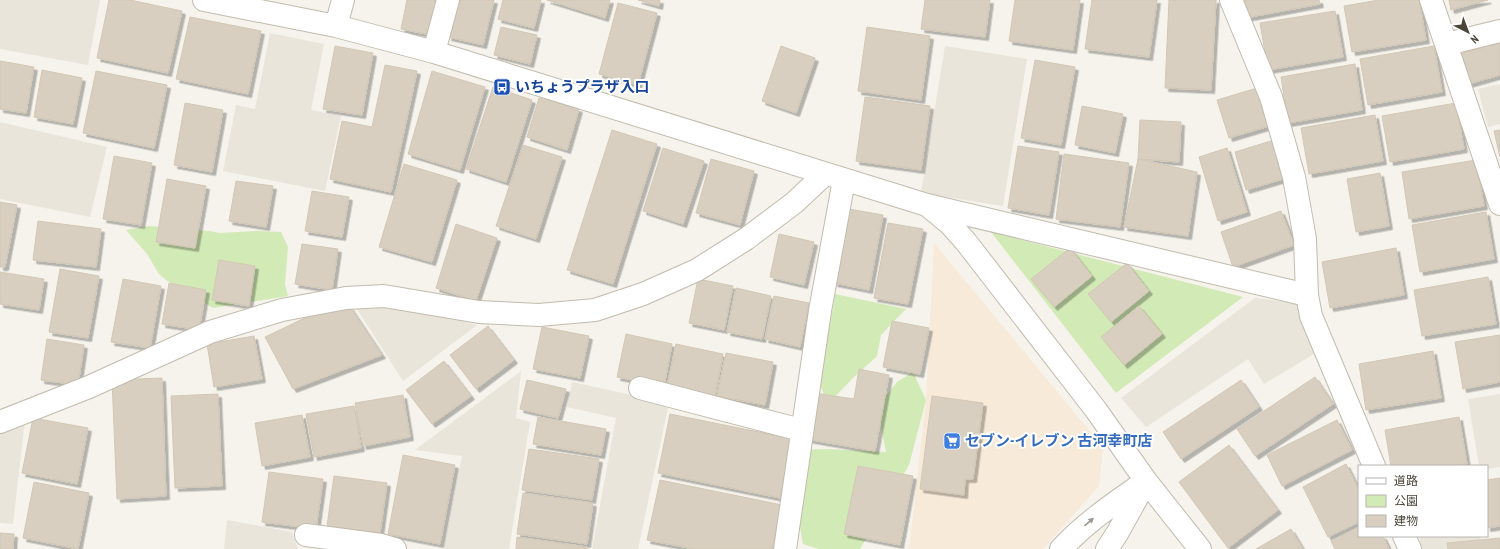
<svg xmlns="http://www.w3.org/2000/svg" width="1500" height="549" font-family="'PT Sans Narrow','Noto Sans JP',sans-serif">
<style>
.residential{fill:#eae5da}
.commercial{fill:#f7ead8}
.green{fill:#d2eab5}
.building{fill:#d8cfc1;stroke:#d3c7b4;filter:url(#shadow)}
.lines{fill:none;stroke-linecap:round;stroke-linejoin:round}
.minor-casing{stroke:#c2bbae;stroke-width:24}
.tertiary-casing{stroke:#c2bbae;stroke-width:24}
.minor{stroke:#fff;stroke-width:22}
.tertiary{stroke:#fff;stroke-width:22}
.oneway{fill:#9c9892}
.labels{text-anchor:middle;stroke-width:4;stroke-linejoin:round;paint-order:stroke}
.transit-label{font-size:15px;font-weight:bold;fill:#164399;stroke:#fff;text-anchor:start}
.shop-label{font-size:15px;font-weight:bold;fill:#366cbe;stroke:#fff;text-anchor:start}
</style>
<defs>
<filter id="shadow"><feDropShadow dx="3.5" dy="3.5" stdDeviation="0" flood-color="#0004"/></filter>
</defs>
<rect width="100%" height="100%" fill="#f6f3ec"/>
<path class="residential" d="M 0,0 L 100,0 L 88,65 L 0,49 Z
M 270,33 L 324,44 L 311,110 L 341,116 L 325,191 L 223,171 L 236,105 L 255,109 Z
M 945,46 L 1027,59 L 1003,206 L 921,193 Z
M 1500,84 L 1500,124 L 1488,127 L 1478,89 Z
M 0,122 L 107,147 L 90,217 L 0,199 Z
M 1255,298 L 1297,303 L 1314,354 L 1264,384 L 1248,359 L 1146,427 L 1121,398 Z
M 390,303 L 477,325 L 403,381 L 355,306 Z
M 521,371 L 516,418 L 530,422 L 509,549 L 444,549 L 462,456 L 415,450 Z
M 572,382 L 669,403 L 638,549 L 592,549 L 616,418 L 567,407 Z
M 1500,394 L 1500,467 L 1487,469 L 1487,466 L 1479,466 L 1468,399 Z
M 25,420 L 13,524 L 0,523 L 0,431 Z
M 227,520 L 292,532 L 298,549 L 224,549 Z
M 1419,536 L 1480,536 L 1481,541 L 1445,549 L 1422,549 Z"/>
<path class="commercial" d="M 934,243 L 1103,447 L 1099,486 L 1043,549 L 909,549 L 926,400 Z"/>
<path class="green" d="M 149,226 L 209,231 L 220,233 L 257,231 L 281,232 L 288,247 L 285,284 L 288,296 L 213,308 L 166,280 L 159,274 L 147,254 L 126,230 Z
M 991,232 L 1243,297 L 1116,393 Z
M 835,294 L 906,309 L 881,335 L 877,356 L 852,379 L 828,404 L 820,385 L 828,328 L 833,309 Z
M 913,372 L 926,400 L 909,465 L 860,549 L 819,549 L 803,544 L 799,521 L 790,450 L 827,449 L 886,452 L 877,407 L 897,382 Z"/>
<path class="building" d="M 109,0 L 130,0 L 182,11 L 168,73 L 97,58 Z
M 407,0 L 439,0 L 432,35 L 401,29 Z
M 456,0 L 494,0 L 483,45 L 448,37 Z
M 503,0 L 541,0 L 534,28 L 498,19 Z
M 547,0 L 610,0 L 605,18 Z
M 638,0 L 660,0 L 659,6 Z
M 925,0 L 990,0 L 985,37 L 921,29 Z
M 1015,0 L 1080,0 L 1073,50 L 1009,41 Z
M 1092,0 L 1157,0 L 1149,57 L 1085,49 Z
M 1169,0 L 1216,0 L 1211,90 L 1165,88 Z
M 1242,0 L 1319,0 L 1320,4 L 1245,18 Z
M 1379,0 L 1419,0 L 1426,40 L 1352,52 L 1344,6 Z
M 1449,0 L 1488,0 L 1451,10 Z
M 618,3 L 657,13 L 638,85 L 599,74 Z
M 1335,11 L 1343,57 L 1268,70 L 1260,23 Z
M 190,17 L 261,31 L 248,94 L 176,79 Z
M 501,27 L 537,35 L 530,64 L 494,55 Z
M 867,27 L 930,36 L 921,100 L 858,91 Z
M 1500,43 L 1500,75 L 1468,84 L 1459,54 Z
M 335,46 L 373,53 L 362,115 L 323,109 Z
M 781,46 L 815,58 L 796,113 L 762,101 Z
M 1434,46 L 1442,92 L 1368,105 L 1360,59 Z
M 1035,60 L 1075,67 L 1061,145 L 1021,138 Z
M 0,61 L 34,67 L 26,113 L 0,109 Z
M 1355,64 L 1362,110 L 1288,123 L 1281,77 Z
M 385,65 L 417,71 L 391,192 L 330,179 L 342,121 L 372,127 Z
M 42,70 L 82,78 L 73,124 L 34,117 Z
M 96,71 L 167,85 L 154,148 L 83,133 Z
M 432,71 L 485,87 L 460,170 L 408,154 Z
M 493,87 L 532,100 L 506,182 L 466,169 Z
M 1257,88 L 1269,126 L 1229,138 L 1217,100 Z
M 865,97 L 930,106 L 921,170 L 856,161 Z
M 539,98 L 579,109 L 567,150 L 527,137 Z
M 185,103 L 223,110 L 212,172 L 174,165 Z
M 1456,103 L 1464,149 L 1390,162 L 1382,116 Z
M 1082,106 L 1123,114 L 1115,153 L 1075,145 Z
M 1375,115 L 1383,161 L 1309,174 L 1301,128 Z
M 1140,120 L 1181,122 L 1179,162 L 1138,159 Z
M 612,130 L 657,144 L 613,284 L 567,270 Z
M 1500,130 L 1500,157 L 1494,131 Z
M 1274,140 L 1286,178 L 1246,190 L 1235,152 Z
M 523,145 L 562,157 L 536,239 L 496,226 Z
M 1018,146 L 1059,152 L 1049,215 L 1008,208 Z
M 663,148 L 704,161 L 683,224 L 643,211 Z
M 1227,148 L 1247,212 L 1218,221 L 1199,157 Z
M 1064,154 L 1129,163 L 1120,227 L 1056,219 Z
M 114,156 L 152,163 L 141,225 L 103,219 Z
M 711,159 L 754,171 L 740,225 L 696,213 Z
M 1138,159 L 1197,172 L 1188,236 L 1124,227 Z
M 1476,160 L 1484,206 L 1409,219 L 1402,172 Z
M 404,164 L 457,180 L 432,262 L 379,247 Z
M 1380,173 L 1389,226 L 1356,232 L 1347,179 Z
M 167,179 L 206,186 L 195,248 L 156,242 Z
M 236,181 L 273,186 L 266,227 L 229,221 Z
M 312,191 L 349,197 L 342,237 L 305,231 Z
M 0,202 L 17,205 L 5,267 L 0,267 Z
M 849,209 L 883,215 L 869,290 L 834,283 Z
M 1281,211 L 1294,245 L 1233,267 L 1221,232 Z
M 1486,212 L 1494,259 L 1420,272 L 1412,225 Z
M 38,221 L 101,229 L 96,267 L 33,260 Z
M 888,223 L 923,229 L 908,304 L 874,298 Z
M 456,224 L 497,238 L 476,301 L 436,288 Z
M 779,234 L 814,242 L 804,285 L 770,277 Z
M 302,244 L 338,249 L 332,290 L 295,284 Z
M 1070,248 L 1092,276 L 1054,307 L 1031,279 Z
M 1396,248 L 1404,295 L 1330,308 L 1322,262 Z
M 219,260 L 255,266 L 249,306 L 212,300 Z
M 1127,263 L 1149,291 L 1111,322 L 1088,294 Z
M 60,269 L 99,276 L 88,338 L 49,332 Z
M 0,272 L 44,279 L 39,310 L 0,304 Z
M 1488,277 L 1496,324 L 1422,336 L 1414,290 Z
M 123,279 L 161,286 L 150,348 L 111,342 Z
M 698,279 L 733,286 L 724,330 L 689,323 Z
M 169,283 L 206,290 L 199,330 L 162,324 Z
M 736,288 L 771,296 L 762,339 L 727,332 Z
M 774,296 L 809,303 L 800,347 L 765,339 Z
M 1139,306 L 1162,334 L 1124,365 L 1101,337 Z
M 350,307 L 382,355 L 293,389 L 265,337 L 313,314 Z
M 892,321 L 929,328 L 920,374 L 883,367 Z
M 488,326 L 514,360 L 476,389 L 450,355 Z
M 542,327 L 589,336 L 580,378 L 533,369 Z
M 626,334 L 672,344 L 664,386 L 617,377 Z
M 1500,335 L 1500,382 L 1463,389 L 1455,342 Z
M 254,336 L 262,379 L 214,387 L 207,344 Z
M 47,339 L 84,345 L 78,385 L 41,380 Z
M 676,344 L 723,354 L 715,396 L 667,387 Z
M 1433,351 L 1441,398 L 1366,410 L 1359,364 Z
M 726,353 L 773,362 L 765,405 L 717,396 Z
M 444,361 L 471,396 L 432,424 L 406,390 Z
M 859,369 L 889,375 L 875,451 L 806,439 L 814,393 L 854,399 Z
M 1315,377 L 1333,404 L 1255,456 L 1237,429 Z
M 162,378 L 166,496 L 117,499 L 112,380 Z
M 527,380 L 566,389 L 558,418 L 520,409 Z
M 1241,380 L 1259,407 L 1181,459 L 1163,432 Z
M 218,394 L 222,486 L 175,488 L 171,396 Z
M 403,395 L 410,437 L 363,446 L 355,403 Z
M 932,396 L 983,403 L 973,479 L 965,479 L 964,495 L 920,489 Z
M 354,406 L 361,448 L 314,457 L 306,414 Z
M 670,414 L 793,439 L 780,498 L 658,473 Z
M 302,415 L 310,457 L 262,466 L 255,423 Z
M 538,417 L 606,429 L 601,455 L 533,444 Z
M 1459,417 L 1467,464 L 1452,466 L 1391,466 L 1385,430 Z
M 33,418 L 88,428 L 77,484 L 22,473 Z
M 1337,420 L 1352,450 L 1282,486 L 1267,455 Z
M 1229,445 L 1278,510 L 1228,548 L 1179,482 Z
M 529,449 L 599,459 L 592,500 L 522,490 Z
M 403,455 L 455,465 L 440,544 L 388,534 Z
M 1346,464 L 1359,490 L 1359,522 L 1328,537 L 1303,487 Z
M 858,466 L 913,476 L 900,545 L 844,534 Z
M 269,472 L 323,479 L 316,529 L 262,522 Z
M 334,476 L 387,483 L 380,533 L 327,526 Z
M 1500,478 L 1500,526 L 1487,528 L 1487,480 Z
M 660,480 L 782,505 L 772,549 L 694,549 L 647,540 Z
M 34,482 L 89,493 L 78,549 L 23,538 Z
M 523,493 L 593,503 L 587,544 L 517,534 Z
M 1359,527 L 1359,536 L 1383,536 L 1389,549 L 1335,549 L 1331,541 Z
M 1291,529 L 1303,549 L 1256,549 Z
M 0,533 L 14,534 L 13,549 L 0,549 Z
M 517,537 L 587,547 L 587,549 L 516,549 Z
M 1500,538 L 1500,549 L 1448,549 L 1447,543 Z"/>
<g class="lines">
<defs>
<path id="minor" d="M 204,0 L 336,26 L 434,52 L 927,205 L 1307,295
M 1231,0 L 1271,97 L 1294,177 L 1305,239 L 1307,295 L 1311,316 L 1374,466
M 1431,0 L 1500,204
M 336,26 L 343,0
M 1447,44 L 1500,31
M 434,52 L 448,0
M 640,388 L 801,430
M 0,422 L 89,387 L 210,332 L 282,310 L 346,298 L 384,296 L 479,312 L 539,315 L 595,310 L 643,294 L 697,270 L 746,239 L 794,203 L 825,174
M 306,535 L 381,545 L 395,549
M 1404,536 L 1410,549
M 785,549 L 820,311 L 844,180"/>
<path id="tertiary" d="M 927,205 L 950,224 L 966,242 L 1096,410 L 1146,481 L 1200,549
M 1061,549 C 1086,522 1116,502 1146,481
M 1107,549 L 1118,532 L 1144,485"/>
</defs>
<use href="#minor" class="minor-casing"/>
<use href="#tertiary" class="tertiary-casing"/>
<use href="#minor" class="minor"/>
<use href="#tertiary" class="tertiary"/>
</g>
<defs><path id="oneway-solid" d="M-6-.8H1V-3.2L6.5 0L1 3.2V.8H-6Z"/></defs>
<use class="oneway" href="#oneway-solid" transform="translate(1089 522) rotate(-40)"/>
<defs>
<symbol id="bus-square" viewBox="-11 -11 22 22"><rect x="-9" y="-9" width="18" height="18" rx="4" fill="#1a4fb4" stroke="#fff"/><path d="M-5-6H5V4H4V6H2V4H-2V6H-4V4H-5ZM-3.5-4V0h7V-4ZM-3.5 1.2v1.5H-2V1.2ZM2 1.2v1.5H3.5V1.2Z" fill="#fff"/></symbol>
<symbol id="supermarket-square" viewBox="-11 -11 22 22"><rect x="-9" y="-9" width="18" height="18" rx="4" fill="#3f7fe0" stroke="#fff"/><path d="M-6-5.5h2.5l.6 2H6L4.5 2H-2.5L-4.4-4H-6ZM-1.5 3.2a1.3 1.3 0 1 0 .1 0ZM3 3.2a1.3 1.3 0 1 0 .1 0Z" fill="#fff"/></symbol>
</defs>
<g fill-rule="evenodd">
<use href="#bus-square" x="492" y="77" width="20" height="20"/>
<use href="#supermarket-square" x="942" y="431" width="20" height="20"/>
</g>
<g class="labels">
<g class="transit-label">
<text x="515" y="92">いちょうプラザ入口</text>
</g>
<g class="shop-label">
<text x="965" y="446">セブン-イレブン 古河幸町店</text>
</g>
</g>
<rect x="1358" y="465" width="130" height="72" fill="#ffffff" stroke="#b7b4b0"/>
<rect x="1366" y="478" width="20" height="6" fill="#ffffff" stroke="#b7b4b0"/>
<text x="1394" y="485" font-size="12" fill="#4b4439">道路</text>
<rect x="1366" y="495" width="20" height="12" fill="#d2eab5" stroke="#b7b4b0"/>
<text x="1394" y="505" font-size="12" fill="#4b4439">公園</text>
<rect x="1366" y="515" width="20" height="12" fill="#d8cfc1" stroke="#b7b4b0"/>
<text x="1394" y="525" font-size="12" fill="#4b4439">建物</text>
<g transform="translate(1468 32) rotate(138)" stroke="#ffffff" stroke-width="3" paint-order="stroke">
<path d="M0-3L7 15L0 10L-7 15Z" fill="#4b4439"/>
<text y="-6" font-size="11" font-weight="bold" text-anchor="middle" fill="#4b4439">N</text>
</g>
</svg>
